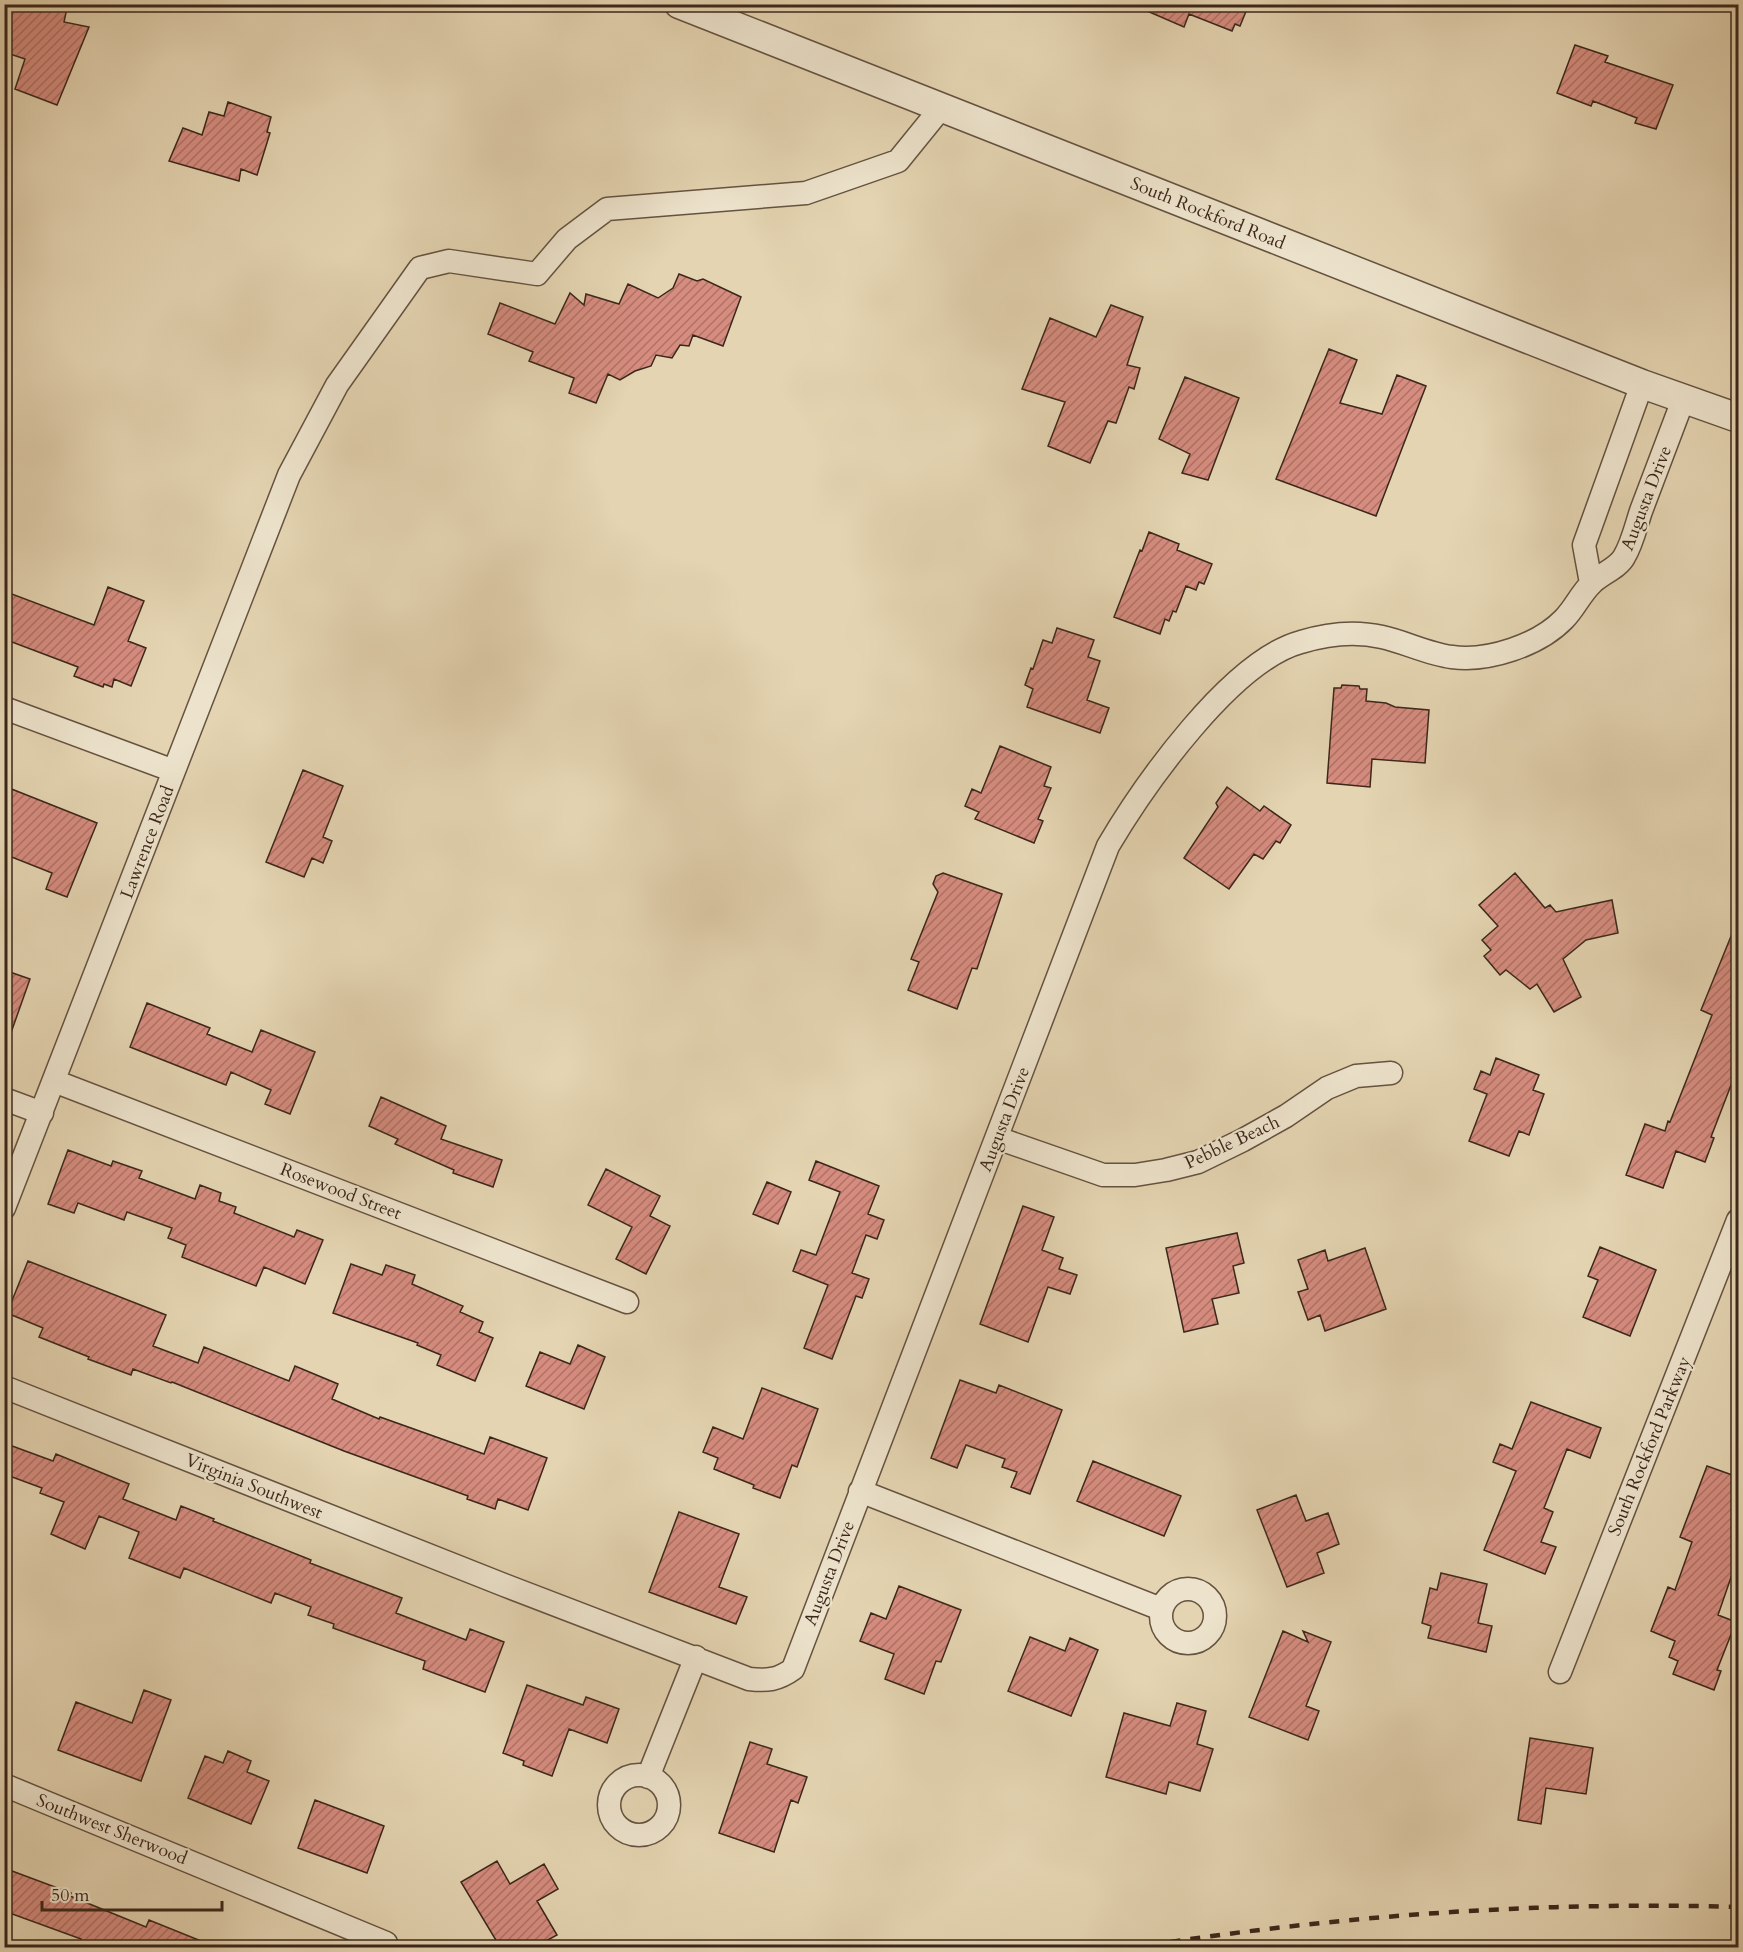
<svg xmlns="http://www.w3.org/2000/svg" width="1743" height="1952" font-family="Cardo,serif">
<style>
.building{fill:url(#building-hatch);stroke:#3b271b;stroke-width:1.5}
.lines{fill:none;stroke-linecap:round;stroke-linejoin:round}
.minor-casing{stroke:#655240;stroke-width:25}
.tertiary-casing{stroke:#655240;stroke-width:31}
.minor{stroke:#ede3cc;stroke-width:22}
.tertiary{stroke:#ede3cc;stroke-width:28}
.rail{stroke:#3b271b;stroke-width:4.5;stroke-dasharray:10 10;stroke-linecap:butt}
.labels{text-anchor:middle;stroke-width:4.5;stroke-linejoin:round;paint-order:stroke}
.street-label{font-size:18px;fill:#3b271b;stroke:#ede3cc}
</style>
<defs>
<pattern id="building-hatch" width="6" height="6" patternUnits="userSpaceOnUse" patternTransform="scale(1.5)"><rect width="6" height="6" fill="#d68c7f"/><path d="M-1 1l2-2M0 6l6-6M5 7l2-2" fill="none" stroke="#af7267"/></pattern>
</defs>
<rect width="100%" height="100%" fill="#e4d4b1"/>
<filter id="stains"><feTurbulence type="fractalNoise" baseFrequency=".00333" numOctaves="4"/><feColorMatrix values="0 0 0 0 .2 0 0 0 0 .09 0 0 0 0 .02 0 0 0 .5 -.17"/></filter>
<radialGradient id="worn" r=".72"><stop offset=".6" stop-color="#630" stop-opacity="0"/><stop offset="1" stop-color="#630" stop-opacity=".3"/></radialGradient>
<path class="building" d="M 4,4 L 56,4 L 67,8 L 64,22 L 89,27 L 57,105 L 15,89 L 25,59 L 4,52 Z
M 1131,4 L 1249,4 L 1240,26 L 1235,24 L 1232,31 L 1189,14 L 1184,27 Z
M 1575,45 L 1608,56 L 1605,62 L 1673,85 L 1656,129 L 1635,123 L 1637,118 L 1593,101 L 1591,106 L 1557,93 Z
M 228,102 L 271,117 L 267,132 L 270,133 L 257,175 L 241,169 L 239,181 L 169,161 L 183,128 L 202,135 L 209,112 L 224,116 Z
M 679,274 L 697,281 L 703,279 L 741,297 L 723,346 L 693,335 L 689,346 L 680,345 L 672,358 L 656,355 L 651,366 L 635,371 L 620,380 L 608,374 L 596,403 L 569,393 L 574,378 L 529,361 L 533,352 L 488,334 L 500,303 L 555,324 L 570,293 L 584,305 L 586,294 L 619,304 L 628,284 L 658,298 L 673,288 Z
M 1111,305 L 1143,317 L 1127,365 L 1140,368 L 1134,389 L 1129,387 L 1116,423 L 1108,421 L 1090,463 L 1048,446 L 1065,402 L 1022,389 L 1050,318 L 1096,337 Z
M 1329,349 L 1357,360 L 1340,403 L 1382,414 L 1397,375 L 1426,386 L 1376,516 L 1276,479 Z
M 1185,377 L 1239,398 L 1208,480 L 1182,473 L 1190,454 L 1159,439 Z
M 1149,532 L 1179,544 L 1177,550 L 1212,564 L 1204,584 L 1199,582 L 1196,590 L 1186,586 L 1176,612 L 1173,611 L 1169,621 L 1165,619 L 1160,634 L 1114,617 L 1140,550 L 1142,551 Z
M 108,587 L 144,601 L 128,641 L 146,648 L 131,686 L 114,679 L 112,687 L 104,684 L 103,687 L 74,676 L 78,667 L 4,639 L 4,591 L 94,625 Z
M 1057,628 L 1094,640 L 1088,657 L 1100,661 L 1087,700 L 1109,708 L 1100,733 L 1027,707 L 1033,689 L 1025,685 L 1031,668 L 1033,669 L 1043,640 L 1052,643 Z
M 1342,685 L 1359,686 L 1360,689 L 1367,689 L 1366,701 L 1386,703 L 1395,707 L 1429,710 L 1425,763 L 1372,759 L 1370,787 L 1327,783 L 1334,688 L 1341,688 Z
M 1000,746 L 1051,767 L 1044,786 L 1051,788 L 1038,819 L 1043,821 L 1034,843 L 975,819 L 979,812 L 965,806 L 972,789 L 981,793 Z
M 303,770 L 343,786 L 323,837 L 332,841 L 323,863 L 312,858 L 304,877 L 266,862 Z
M 4,786 L 97,823 L 67,897 L 46,889 L 52,873 L 4,854 Z
M 1227,787 L 1260,811 L 1264,806 L 1291,825 L 1280,843 L 1276,841 L 1263,859 L 1254,854 L 1229,889 L 1184,858 L 1218,807 L 1216,803 Z
M 943,873 L 1002,894 L 977,969 L 972,968 L 957,1009 L 908,990 L 919,962 L 911,959 L 938,892 L 933,884 L 936,876 Z
M 1515,873 L 1545,908 L 1550,905 L 1556,912 L 1612,900 L 1618,933 L 1586,940 L 1563,959 L 1581,997 L 1554,1012 L 1537,984 L 1530,989 L 1506,970 L 1500,975 L 1484,956 L 1491,950 L 1482,940 L 1498,926 L 1479,905 Z
M 1738,919 L 1738,1067 L 1711,1137 L 1714,1138 L 1705,1162 L 1676,1151 L 1663,1188 L 1626,1175 L 1645,1124 L 1665,1131 L 1668,1121 L 1670,1122 L 1712,1015 L 1701,1010 Z
M 4,970 L 30,979 L 7,1044 L 4,1043 Z
M 147,1003 L 210,1028 L 207,1034 L 252,1052 L 261,1030 L 315,1052 L 290,1114 L 265,1104 L 271,1090 L 231,1072 L 226,1085 L 130,1047 Z
M 1496,1058 L 1539,1075 L 1533,1090 L 1544,1094 L 1529,1135 L 1519,1131 L 1509,1156 L 1469,1141 L 1487,1094 L 1474,1089 L 1481,1071 L 1490,1075 Z
M 381,1097 L 446,1126 L 441,1139 L 502,1160 L 493,1187 L 453,1173 L 454,1170 L 395,1144 L 398,1139 L 369,1126 Z
M 68,1150 L 111,1166 L 113,1161 L 142,1171 L 139,1178 L 195,1199 L 200,1185 L 221,1193 L 219,1201 L 236,1207 L 234,1213 L 294,1237 L 297,1230 L 323,1240 L 305,1284 L 264,1267 L 256,1286 L 182,1257 L 186,1245 L 168,1238 L 172,1228 L 127,1212 L 124,1220 L 78,1203 L 74,1213 L 48,1204 Z
M 816,1161 L 879,1186 L 868,1214 L 884,1220 L 877,1239 L 866,1235 L 852,1273 L 869,1279 L 862,1298 L 856,1296 L 832,1359 L 804,1348 L 828,1285 L 793,1271 L 801,1250 L 816,1255 L 840,1192 L 809,1180 Z
M 606,1169 L 660,1196 L 650,1216 L 670,1226 L 646,1274 L 616,1259 L 632,1227 L 588,1205 Z
M 767,1182 L 791,1192 L 778,1224 L 753,1214 Z
M 1023,1206 L 1054,1217 L 1042,1250 L 1063,1258 L 1059,1269 L 1077,1275 L 1070,1294 L 1048,1287 L 1028,1342 L 980,1324 Z
M 1237,1233 L 1244,1263 L 1233,1266 L 1239,1293 L 1212,1299 L 1218,1324 L 1184,1332 L 1166,1248 Z
M 1600,1247 L 1656,1270 L 1630,1336 L 1583,1317 L 1598,1280 L 1588,1276 Z
M 1365,1248 L 1386,1309 L 1325,1331 L 1320,1315 L 1308,1320 L 1298,1292 L 1308,1289 L 1298,1260 L 1325,1250 L 1328,1261 Z
M 28,1261 L 166,1315 L 153,1346 L 198,1363 L 204,1347 L 289,1381 L 295,1366 L 338,1384 L 332,1399 L 379,1419 L 380,1417 L 484,1454 L 490,1437 L 547,1458 L 528,1510 L 498,1499 L 495,1509 L 467,1499 L 468,1496 L 344,1451 L 172,1382 L 171,1383 L 133,1369 L 131,1375 L 88,1359 L 89,1357 L 39,1337 L 43,1328 L 7,1313 Z
M 351,1264 L 382,1275 L 386,1265 L 415,1275 L 412,1284 L 463,1306 L 460,1312 L 483,1322 L 479,1332 L 493,1338 L 475,1381 L 437,1365 L 441,1355 L 417,1345 L 418,1343 L 333,1313 Z
M 578,1345 L 605,1357 L 584,1409 L 526,1386 L 540,1352 L 570,1364 Z
M 960,1380 L 996,1393 L 999,1385 L 1062,1410 L 1030,1494 L 1011,1487 L 1017,1472 L 1002,1467 L 1005,1459 L 966,1445 L 957,1468 L 931,1458 Z
M 762,1388 L 818,1409 L 797,1467 L 792,1465 L 780,1498 L 753,1488 L 754,1485 L 714,1469 L 718,1458 L 703,1452 L 713,1427 L 743,1439 Z
M 1531,1402 L 1601,1428 L 1590,1458 L 1567,1449 L 1544,1508 L 1553,1512 L 1541,1542 L 1556,1547 L 1545,1574 L 1484,1550 L 1516,1471 L 1493,1462 L 1500,1444 L 1512,1449 Z
M 4,1443 L 53,1461 L 56,1454 L 129,1484 L 123,1499 L 176,1520 L 181,1506 L 214,1519 L 213,1521 L 311,1560 L 310,1563 L 402,1598 L 396,1613 L 466,1640 L 470,1629 L 504,1642 L 485,1692 L 423,1669 L 425,1661 L 333,1628 L 334,1624 L 308,1615 L 311,1607 L 275,1593 L 271,1603 L 184,1568 L 180,1578 L 129,1558 L 139,1532 L 99,1516 L 85,1549 L 51,1534 L 64,1502 L 40,1493 L 42,1488 L 4,1474 Z
M 1093,1461 L 1181,1496 L 1164,1536 L 1077,1501 Z
M 1707,1466 L 1738,1477 L 1738,1557 L 1718,1615 L 1736,1622 L 1717,1670 L 1721,1671 L 1714,1690 L 1673,1674 L 1678,1661 L 1669,1657 L 1675,1641 L 1651,1631 L 1668,1587 L 1675,1590 L 1692,1542 L 1680,1537 Z
M 1296,1495 L 1306,1521 L 1328,1513 L 1339,1544 L 1317,1553 L 1324,1573 L 1287,1587 L 1257,1510 Z
M 679,1512 L 739,1534 L 719,1587 L 747,1597 L 736,1624 L 649,1592 Z
M 1441,1573 L 1487,1584 L 1478,1623 L 1492,1626 L 1486,1652 L 1428,1638 L 1431,1626 L 1422,1623 L 1430,1588 L 1437,1590 Z
M 899,1586 L 961,1610 L 941,1662 L 936,1661 L 924,1694 L 885,1679 L 894,1654 L 860,1641 L 871,1613 L 886,1619 Z
M 1283,1631 L 1308,1642 L 1303,1631 L 1331,1642 L 1306,1706 L 1319,1711 L 1308,1740 L 1249,1717 Z
M 1030,1637 L 1065,1651 L 1070,1638 L 1098,1650 L 1071,1716 L 1008,1691 Z
M 527,1685 L 583,1705 L 586,1697 L 619,1709 L 607,1743 L 569,1729 L 552,1776 L 523,1765 L 524,1761 L 503,1753 Z
M 144,1690 L 171,1700 L 141,1781 L 58,1750 L 76,1702 L 132,1723 Z
M 1177,1703 L 1206,1711 L 1197,1744 L 1213,1749 L 1200,1791 L 1169,1782 L 1166,1794 L 1106,1777 L 1124,1713 L 1170,1726 Z
M 1530,1738 L 1593,1748 L 1586,1794 L 1546,1788 L 1541,1824 L 1518,1820 Z
M 750,1742 L 772,1749 L 767,1764 L 807,1777 L 798,1803 L 791,1800 L 774,1852 L 719,1833 Z
M 228,1751 L 251,1761 L 247,1772 L 269,1781 L 251,1824 L 188,1798 L 205,1756 L 223,1763 Z
M 315,1800 L 384,1826 L 367,1873 L 298,1848 Z
M 497,1861 L 510,1884 L 544,1864 L 558,1889 L 537,1901 L 557,1935 L 535,1947 L 500,1947 L 461,1882 Z
M 4,1868 L 71,1893 L 70,1896 L 146,1927 L 149,1920 L 216,1947 L 78,1947 L 81,1939 L 4,1911 Z"/>
<g class="lines">
<defs>
<path id="minor" d="M 1591,583 L 1584,545 L 1642,384
M 4,708 L 174,771
M 54,1081 L 627,1302
M 4,1099 L 42,1113
M 997,1138 L 1103,1175 L 1135,1175 L 1166,1170 L 1198,1162 L 1243,1140 L 1286,1116 L 1327,1088 L 1356,1076 L 1391,1073
M 4,1208 L 289,475 L 337,385 L 420,268 L 449,261 L 537,274 L 567,239 L 607,209 L 806,193 L 898,161 L 941,108
M 4,1387 L 504,1585 L 749,1679 C 767,1681 778,1680 793,1669 L 1108,846 C 1144,785 1231,661 1301,642 C 1327,634 1356,631 1382,637 C 1405,642 1428,654 1452,657 C 1488,662 1539,645 1564,619 C 1575,608 1581,593 1592,583 C 1601,574 1618,568 1624,557 C 1632,544 1636,526 1641,511 C 1655,474 1669,437 1683,400
M 860,1491 L 1161,1609
M1161 1616a27 27 0 1 1 54 0a27 27 0 1 1-54 0Z
M 1560,1672 L 1738,1220
M609 1805a30 30 0 1 1 60 0a30 30 0 1 1-60 0Z
M 648,1777 L 696,1657
M 4,1785 L 386,1943"/>
<path id="tertiary" d="M 679,4 L 1642,384 L 1738,418"/>
</defs>
<use href="#minor" class="minor-casing"/>
<use href="#tertiary" class="tertiary-casing"/>
<use href="#minor" class="minor"/>
<use href="#tertiary" class="tertiary"/>
<path class="rail" d="M 1131,1948 C 1332,1916 1535,1901 1738,1907"/>
</g>
<g class="labels">
<g class="street-label">
<text transform="translate(1208 213) rotate(22)" y="6">South Rockford Road</text>
<text transform="translate(1646 498) rotate(-69)" y="6">Augusta Drive</text>
<text transform="translate(147 842) rotate(-69)" y="6">Lawrence Road</text>
<text transform="translate(1004 1119) rotate(-69)" y="6">Augusta Drive</text>
<text transform="translate(1232 1142) rotate(-25)" y="6">Pebble Beach</text>
<text transform="translate(341 1191) rotate(21)" y="6">Rosewood Street</text>
<text transform="translate(1649 1446) rotate(-68)" y="6">South Rockford Parkway</text>
<text transform="translate(254 1486) rotate(22)" y="6">Virginia Southwest</text>
<text transform="translate(829 1573) rotate(-69)" y="6">Augusta Drive</text>
<text transform="translate(112 1829) rotate(22)" y="6">Southwest Sherwood</text>
</g>
</g>
<rect width="1743" height="1952" fill="none" stroke="#e4d4b1" stroke-width="24"/>
<rect x="6" y="6" width="1731" height="1940" fill="none" stroke="#3b271b" stroke-width="3"/>
<rect x="12" y="12" width="1719" height="1928" fill="none" stroke="#3b271b" stroke-width="1.5"/>
<path d="M42 1901v9h180v-9" fill="none" stroke="#3b271b" stroke-width="3"/>
<text x="51" y="1901" font-size="18" fill="#3b271b" stroke="#ede3cc" stroke-width="4.5" paint-order="stroke">50 m</text>
<rect width="100%" height="100%" filter="url(#stains)"/>
<rect width="100%" height="100%" fill="url(#worn)"/>
</svg>
